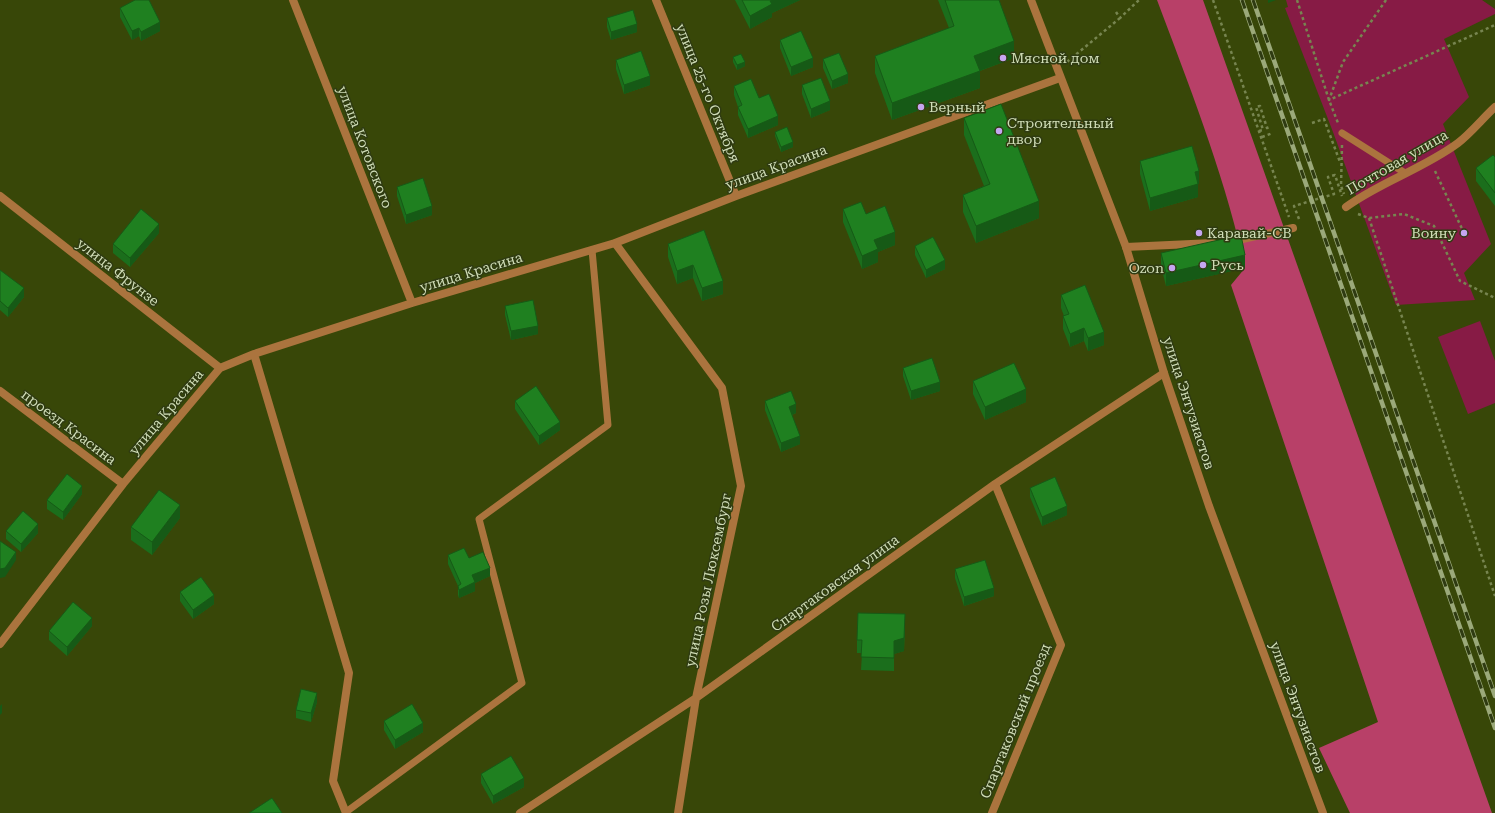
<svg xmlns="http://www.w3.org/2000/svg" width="1495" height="813" font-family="'Roboto Serif',serif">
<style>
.green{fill:#871b45}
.forest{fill:#b84068}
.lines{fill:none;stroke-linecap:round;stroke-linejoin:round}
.path{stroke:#778550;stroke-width:2.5;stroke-dasharray:3 3;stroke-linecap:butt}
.service{stroke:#ab743e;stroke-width:7}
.minor{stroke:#ab743e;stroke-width:8}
.tertiary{stroke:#ab743e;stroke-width:8}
.rail-casing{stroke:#9ba97a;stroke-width:4.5}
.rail{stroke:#2f3b12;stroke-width:3;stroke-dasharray:9;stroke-linecap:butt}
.wall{fill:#1b6e1c}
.shaded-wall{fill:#165a16}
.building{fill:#1f8020;stroke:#165a16}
.poi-dot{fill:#c5a6f0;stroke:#2f3b12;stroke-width:1.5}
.labels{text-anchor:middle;stroke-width:3;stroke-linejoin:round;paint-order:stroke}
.poi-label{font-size:14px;fill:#d0ddb7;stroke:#2f3b12;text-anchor:start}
.street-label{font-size:14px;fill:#d0ddb7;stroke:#2f3b12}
</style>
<rect width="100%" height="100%" fill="#384708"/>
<path class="green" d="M 1286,0 L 1482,0 L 1495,9 L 1495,14 L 1444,39 L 1469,97 L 1443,124 L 1491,244 L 1464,273 L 1475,300 L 1396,305 L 1333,132 L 1285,8 L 1288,7 Z
M 1480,321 L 1495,361 L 1495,403 L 1468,414 L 1438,337 Z"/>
<path class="forest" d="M 1157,0 L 1203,0 L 1492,813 L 1350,813 L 1319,748 L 1378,722 L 1231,285 L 1245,268 C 1225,176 1190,88 1157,0 Z"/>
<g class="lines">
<path class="path" d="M 1213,0 L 1289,217
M 1297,0 L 1329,100 L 1338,123
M 1386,0 L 1343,62 L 1329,100 L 1495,25
M 1116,12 L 1120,18 L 1139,0
M 1067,62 L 1120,18
M 1312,123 L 1324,119 L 1340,162
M 1259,131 L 1263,130 L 1256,107 L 1260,106 L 1267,128 L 1271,127
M 1262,137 L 1273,133
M 1342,145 L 1341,186 L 1344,194
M 1435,171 L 1464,233
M 1358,214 L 1369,218 L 1404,214 L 1434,226 L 1460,281 L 1495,298
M 1369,218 L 1495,596
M 1299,219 L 1294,206 L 1334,194 L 1328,177 L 1335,175 L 1342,196"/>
<path class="service" d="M 1342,133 L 1405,173
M 346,812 L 522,683 L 479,519 L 608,425 L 592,250"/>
<path class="minor" d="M 293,0 L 412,303
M 656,0 L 736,196
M 0,196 L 220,368
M 1346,207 C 1380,182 1423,169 1458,143 C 1471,133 1483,118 1495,107
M 1233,241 L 1293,228
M 615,243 L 722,388 L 741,486 L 696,698 L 678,813
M 1126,247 L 1213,243
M 254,354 L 349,673 L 333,781 L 346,813
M 0,391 L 123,484
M 0,644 L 123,484 L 220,368 L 254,354 L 412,303 L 615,243 L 736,196 L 1060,78
M 520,813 L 696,698 L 995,484 L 1164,373
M 992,813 L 1061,645 L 995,484"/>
<path class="tertiary" d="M 1031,0 L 1126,247 L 1164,373 L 1209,506 L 1323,813"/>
<defs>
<path id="rail" d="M 1242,0 L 1495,728
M 1253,0 L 1495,696"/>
</defs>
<use href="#rail" class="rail-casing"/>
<use href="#rail" class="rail"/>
</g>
<path class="wall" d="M 735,0 L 800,0 L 772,13 L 772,17 L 750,29 Z
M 938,0 L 999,0 L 1014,58 L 980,71 L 980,88 L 892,120 L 875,73 L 875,56 L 949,28 Z
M 120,8 L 160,31 L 141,41 L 139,36 L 132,40 L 120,17 Z
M 607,18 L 637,32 L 611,40 L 607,27 Z
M 780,40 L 813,67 L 791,76 L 780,48 Z
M 733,57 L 745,66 L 737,70 L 733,62 Z
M 823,59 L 848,83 L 832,89 L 823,68 Z
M 616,60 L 650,85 L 624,94 L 616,69 Z
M 802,85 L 830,110 L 811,118 L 802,94 Z
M 734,86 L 759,98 L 778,125 L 748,138 L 738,115 L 738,107 L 734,95 Z
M 964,118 L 1039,218 L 976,243 L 963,212 L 963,195 L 984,186 L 964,135 Z
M 775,132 L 793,147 L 781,152 L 775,136 Z
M 1495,157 L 1495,206 L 1476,181 L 1476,168 Z
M 1140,161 L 1199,184 L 1198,184 L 1198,197 L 1150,211 L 1140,174 Z
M 397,187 L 432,215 L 406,224 L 397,196 Z
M 843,209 L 866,214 L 895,245 L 878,252 L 878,262 L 862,269 L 843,222 Z
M 704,230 L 723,294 L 702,301 L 693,278 L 677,284 L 668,257 L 668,244 Z
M 159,233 L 130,267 L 113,253 L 113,244 Z
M 915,246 L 945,269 L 926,278 L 915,255 Z
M 1161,253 L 1245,268 L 1166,286 L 1161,266 Z
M 0,270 L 24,297 L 8,317 L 0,310 Z
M 1061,295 L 1104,345 L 1088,351 L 1084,341 L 1070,347 L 1063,329 L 1063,316 L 1064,316 L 1061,308 Z
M 505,306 L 538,334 L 511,340 L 505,315 Z
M 903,368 L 940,391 L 911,400 L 903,376 Z
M 973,381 L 1026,402 L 985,420 L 973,394 Z
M 515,401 L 560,430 L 539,445 L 515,409 Z
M 765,401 L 796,413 L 792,415 L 800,444 L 781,452 L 765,410 Z
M 1030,488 L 1067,515 L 1042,526 L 1030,497 Z
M 82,494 L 63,520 L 47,509 L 47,500 Z
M 180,518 L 152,555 L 131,540 L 131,527 Z
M 6,531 L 38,533 L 21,552 L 6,539 Z
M 448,555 L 469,558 L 490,576 L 475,583 L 475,591 L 459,598 L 458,595 L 458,586 L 448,564 Z
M 955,569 L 994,596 L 964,606 L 955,578 Z
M 180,592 L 214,604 L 193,619 L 180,601 Z
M 92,626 L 67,656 L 49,640 L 49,631 Z
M 905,628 L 904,651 L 894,654 L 894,671 L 861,670 L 862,653 L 857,653 L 857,640 Z
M 317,702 L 311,722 L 296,718 L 296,710 Z
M 384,721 L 423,732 L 395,749 L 384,730 Z
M 481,774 L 524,787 L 493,804 L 481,783 Z"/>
<path class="shaded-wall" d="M 773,0 L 800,0 L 772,13 L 772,17 L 750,29 L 750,16 Z
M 1268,0 L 1276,0 L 1268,3 Z
M 160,22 L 160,31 L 141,41 L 141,32 Z
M 637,24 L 637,32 L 611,40 L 611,32 Z
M 139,28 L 139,36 L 132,40 L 132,31 Z
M 1014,41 L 1014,58 L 974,73 L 974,56 Z
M 813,58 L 813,67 L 791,76 L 791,67 Z
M 745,62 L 745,66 L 737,70 L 737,65 Z
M 980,71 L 980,88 L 892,120 L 892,103 Z
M 848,74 L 848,83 L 832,89 L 832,81 Z
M 650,76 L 650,85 L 624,94 L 624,85 Z
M 830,101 L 830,110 L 811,118 L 811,109 Z
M 778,116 L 778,125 L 748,138 L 748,129 Z
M 793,142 L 793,147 L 781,152 L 781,147 Z
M 1199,171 L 1199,184 L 1195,185 L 1195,172 Z
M 1198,184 L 1198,197 L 1150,211 L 1150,198 Z
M 1039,201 L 1039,218 L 976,243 L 976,226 Z
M 432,206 L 432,215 L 406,224 L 406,215 Z
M 159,224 L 159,233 L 130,267 L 130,258 Z
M 895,232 L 895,245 L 878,252 L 878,262 L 862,269 L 862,256 L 874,240 Z
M 1245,255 L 1245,268 L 1166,286 L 1166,273 Z
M 945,260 L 945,269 L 926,278 L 926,270 Z
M 693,265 L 693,278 L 677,284 L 677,271 Z
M 723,281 L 723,294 L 702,301 L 702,288 Z
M 24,288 L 24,297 L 8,317 L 8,308 Z
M 538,326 L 538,334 L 511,340 L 511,331 Z
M 1084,328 L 1084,341 L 1070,347 L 1070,334 Z
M 1104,332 L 1104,345 L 1088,351 L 1088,338 Z
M 940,382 L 940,391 L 911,400 L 911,391 Z
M 1026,389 L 1026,402 L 985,420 L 985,407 Z
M 796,404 L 796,413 L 789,416 L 789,407 Z
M 560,422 L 560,430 L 539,445 L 539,436 Z
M 800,436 L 800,444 L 781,452 L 781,443 Z
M 82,486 L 82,494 L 63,520 L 63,512 Z
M 180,505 L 180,518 L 152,555 L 152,542 Z
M 1067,506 L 1067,515 L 1042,526 L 1042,517 Z
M 38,524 L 38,533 L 21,552 L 21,544 Z
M 16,552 L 16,560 L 5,577 L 0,578 L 0,569 Z
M 490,568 L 490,576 L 475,583 L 475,591 L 459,598 L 459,590 L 472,575 Z
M 994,588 L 994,596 L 964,606 L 964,597 Z
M 214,595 L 214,604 L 193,619 L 193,610 Z
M 905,614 L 904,651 L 894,654 L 894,671 L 894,641 Z
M 92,618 L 92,626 L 67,656 L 67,647 Z
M 317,693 L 317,702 L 311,722 L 311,713 Z
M 2,704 L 2,713 L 0,715 L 0,706 Z
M 423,723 L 423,732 L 395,749 L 395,740 Z
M 524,778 L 524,787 L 493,804 L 493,796 Z"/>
<path class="building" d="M 135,0 L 149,0 L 160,22 L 141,32 L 139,28 L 132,31 L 120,8 Z
M 742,0 L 773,0 L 770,1 L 772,4 L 750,16 Z
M 945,0 L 999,0 L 1014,41 L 974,56 L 980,71 L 892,103 L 875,56 L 954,26 Z
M 633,10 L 637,24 L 611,32 L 607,18 Z
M 801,31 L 813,58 L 791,67 L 780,40 Z
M 641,51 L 650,76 L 624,85 L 616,60 Z
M 839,53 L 848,74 L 832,81 L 823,59 Z
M 741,54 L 745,62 L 737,65 L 733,57 Z
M 821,78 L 830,101 L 811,109 L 802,85 Z
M 751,79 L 759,98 L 769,94 L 778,116 L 748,129 L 738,107 L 742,105 L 734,86 Z
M 1001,104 L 1039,201 L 976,226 L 963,195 L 990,184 L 964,118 Z
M 787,127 L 793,142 L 781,147 L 775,132 Z
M 1192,146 L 1199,171 L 1195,172 L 1198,184 L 1150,198 L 1140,161 Z
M 1493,155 L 1495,157 L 1495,193 L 1476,168 Z
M 423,178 L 432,206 L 406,215 L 397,187 Z
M 861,202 L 866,214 L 885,206 L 895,232 L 874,240 L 878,249 L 862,256 L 843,209 Z
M 141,209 L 159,224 L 130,258 L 113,244 Z
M 704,230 L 723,281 L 702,288 L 693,265 L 677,271 L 668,244 Z
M 1241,235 L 1245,255 L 1166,273 L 1161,253 Z
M 933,237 L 945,260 L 926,270 L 915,246 Z
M 0,270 L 24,288 L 8,308 L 0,301 Z
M 1085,285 L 1104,332 L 1088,338 L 1084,328 L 1070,334 L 1063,316 L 1069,314 L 1061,295 Z
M 533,300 L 538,326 L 511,331 L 505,306 Z
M 932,358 L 940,382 L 911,391 L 903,368 Z
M 1014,363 L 1026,389 L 985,407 L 973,381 Z
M 536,386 L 560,422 L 539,436 L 515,401 Z
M 791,391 L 796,404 L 789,407 L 800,436 L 781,443 L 765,401 Z
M 67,474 L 82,486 L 63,512 L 47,500 Z
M 1055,477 L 1067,506 L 1042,517 L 1030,488 Z
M 159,490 L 180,505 L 152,542 L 131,527 Z
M 23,511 L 38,524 L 21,544 L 6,531 Z
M 0,541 L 16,552 L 5,568 L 0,569 Z
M 464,548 L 469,558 L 483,552 L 490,568 L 472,575 L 475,582 L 459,590 L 458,586 L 461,584 L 448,555 Z
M 985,560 L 994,588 L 964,597 L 955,569 Z
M 201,577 L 214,595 L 193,610 L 180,592 Z
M 73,602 L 92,618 L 67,647 L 49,631 Z
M 858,613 L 905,614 L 904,638 L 894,641 L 894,658 L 861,657 L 862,640 L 857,640 Z
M 301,689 L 317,693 L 311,713 L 296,710 Z
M 412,704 L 423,723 L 395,740 L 384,721 Z
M 511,756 L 524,778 L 493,796 L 481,774 Z
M 272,798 L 282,813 L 249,813 Z"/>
<g class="poi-dot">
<circle cx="1003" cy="58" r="4"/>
<circle cx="921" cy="107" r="4"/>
<circle cx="999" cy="131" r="4"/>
<circle cx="1199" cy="233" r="4"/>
<circle cx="1464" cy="233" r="4"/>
<circle cx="1203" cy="265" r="4"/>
<circle cx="1172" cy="268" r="4"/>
</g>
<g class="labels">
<g class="poi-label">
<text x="1011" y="63">Мясной дом</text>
<text x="929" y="112">Верный</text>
<text x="1007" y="128">Строительный<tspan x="1007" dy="16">двор</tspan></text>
<text x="1207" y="238">Каравай-СВ</text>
<text x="1456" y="238" text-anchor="end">Воину</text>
<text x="1211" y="270">Русь</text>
<text x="1164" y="273" text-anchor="end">Ozon</text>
</g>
<g class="street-label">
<text transform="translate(708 93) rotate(68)" y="5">улица 25-го Октября</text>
<text transform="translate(365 147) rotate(69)" y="5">улица Котовского</text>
<text transform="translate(1397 162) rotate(-30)" y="5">Почтовая улица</text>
<text transform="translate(776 167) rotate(-20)" y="5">улица Красина</text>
<text transform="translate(118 272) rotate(38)" y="5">улица Фрунзе</text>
<text transform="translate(471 272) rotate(-17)" y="5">улица Красина</text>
<text transform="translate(1189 403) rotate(72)" y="5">улица Энтузиастов</text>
<text transform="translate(166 412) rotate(-50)" y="5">улица Красина</text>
<text transform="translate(69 427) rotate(37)" y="5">проезд Красина</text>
<text transform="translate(708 580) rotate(-78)" y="5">улица Розы Люксембург</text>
<text transform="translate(835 583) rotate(-36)" y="5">Спартаковская улица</text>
<text transform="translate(1298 707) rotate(70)" y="5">улица Энтузиастов</text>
<text transform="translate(1015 721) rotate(-68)" y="5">Спартаковский проезд</text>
</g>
</g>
</svg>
